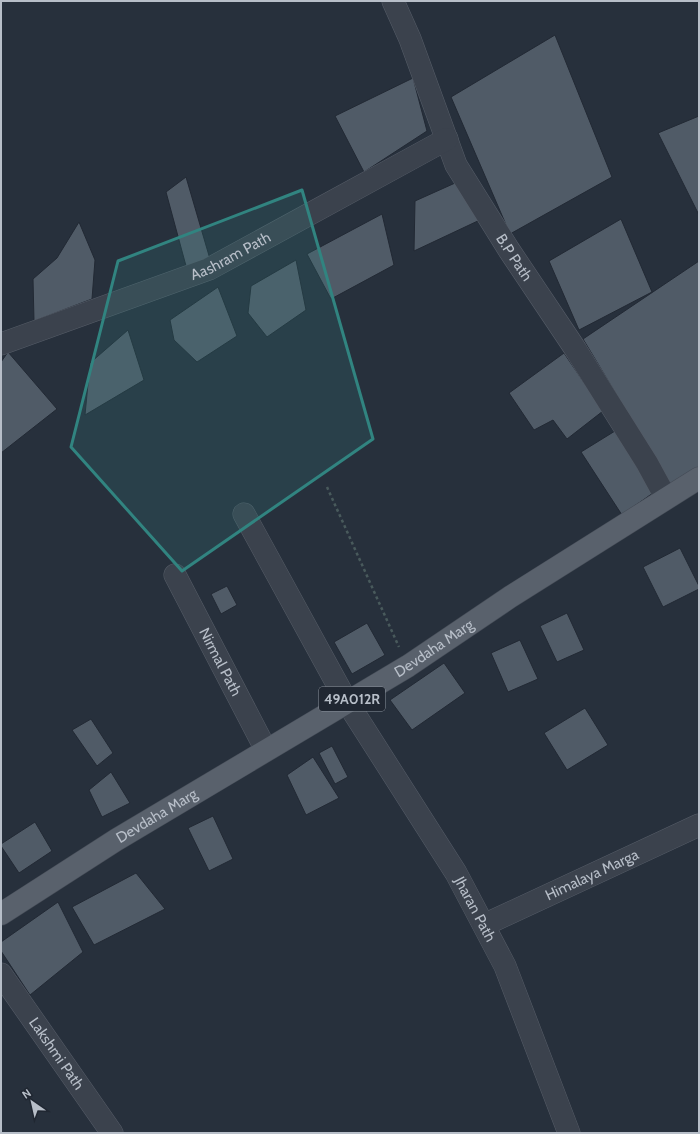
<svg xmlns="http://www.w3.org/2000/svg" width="700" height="1134" font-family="Cabin,sans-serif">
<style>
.building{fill:#505b67;stroke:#222934}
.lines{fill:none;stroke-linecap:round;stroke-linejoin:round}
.minor-casing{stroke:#565d68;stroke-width:23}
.primary-casing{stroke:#444b56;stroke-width:23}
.path{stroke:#495a5c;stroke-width:2.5;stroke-dasharray:3 3;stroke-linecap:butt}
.minor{stroke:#3b424d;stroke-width:22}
.primary{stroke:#59616c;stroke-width:22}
.marked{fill:#318480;fill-opacity:0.2;stroke:#318480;stroke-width:3;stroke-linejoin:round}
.labels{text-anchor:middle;stroke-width:4;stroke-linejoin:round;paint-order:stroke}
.shield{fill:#202732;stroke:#8a919b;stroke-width:1}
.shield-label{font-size:14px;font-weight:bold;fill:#b7bec8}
.street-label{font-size:15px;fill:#b7bec8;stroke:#202732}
</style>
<rect width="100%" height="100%" fill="#27303c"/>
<path class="building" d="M 555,35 L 612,177 L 510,234 L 451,97 Z
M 413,78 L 427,131 L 364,172 L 335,116 Z
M 699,116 L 699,215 L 658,133 Z
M 186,177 L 210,259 L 189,277 L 166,192 Z
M 464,179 L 482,219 L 414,251 L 415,201 Z
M 382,214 L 394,265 L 331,299 L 307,254 Z
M 621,219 L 652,292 L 579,330 L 549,261 Z
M 79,222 L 95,260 L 92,299 L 34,321 L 33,279 L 57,258 Z
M 296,260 L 306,310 L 267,337 L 248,313 L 251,286 Z
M 699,261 L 699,467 L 671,485 L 583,339 Z
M 218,287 L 237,336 L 197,362 L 174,340 L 170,320 Z
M 128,330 L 144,380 L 85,415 L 90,363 Z
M 8,352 L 57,409 L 1,453 L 1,362 Z
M 564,353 L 603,411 L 567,439 L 553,420 L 534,430 L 509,393 Z
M 615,431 L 653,493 L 622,515 L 581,452 Z
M 680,548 L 699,586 L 699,589 L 663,607 L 643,567 Z
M 227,586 L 237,605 L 221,614 L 211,594 Z
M 567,613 L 584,650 L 557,662 L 540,626 Z
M 367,623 L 385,655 L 352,674 L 334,642 Z
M 520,640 L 538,679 L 508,692 L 491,653 Z
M 444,663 L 465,693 L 412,730 L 390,700 Z
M 585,708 L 608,745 L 567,770 L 544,733 Z
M 91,719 L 113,753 L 97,766 L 72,730 Z
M 332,746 L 348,777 L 335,784 L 319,753 Z
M 313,757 L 339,798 L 306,815 L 287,775 Z
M 111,772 L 130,803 L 102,817 L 89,790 Z
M 213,816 L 233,859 L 209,871 L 188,828 Z
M 35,822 L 52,851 L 19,873 L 1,846 L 1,844 Z
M 136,873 L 165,909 L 94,945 L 72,907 Z
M 58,902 L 83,952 L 30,995 L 1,951 L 1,942 Z"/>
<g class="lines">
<defs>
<g id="minor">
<path id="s1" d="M 393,1 L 410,39 L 456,165 L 509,250 L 576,350 L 647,463 L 666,498"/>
<path id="s2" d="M 1,344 L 209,269 L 447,139"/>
<path id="s3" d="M 244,514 L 347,702 L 456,873 L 505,966 L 569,1133"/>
<path id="s4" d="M 175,575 L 266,750"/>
<path id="s5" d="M 484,925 L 699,825"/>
<path id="s6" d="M 1,974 L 112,1133"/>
</g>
<g id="primary">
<path id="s7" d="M 1,914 L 116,840 L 408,666 L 510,597 L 699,478"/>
</g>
</defs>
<use href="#minor" class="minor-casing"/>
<use href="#primary" class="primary-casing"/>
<path class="path" d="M 327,487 L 399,647"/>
<use href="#minor" class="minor"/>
<use href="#primary" class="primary"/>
</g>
<path class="marked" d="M 302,190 L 373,439 L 182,571 L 71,447 L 118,261 Z"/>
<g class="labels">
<rect class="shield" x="319" y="687" width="66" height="24" rx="3"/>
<g class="shield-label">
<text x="352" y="704">49A012R</text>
</g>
<g class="street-label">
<text dy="5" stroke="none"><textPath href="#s2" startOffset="246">Aashram Path</textPath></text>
<text dy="5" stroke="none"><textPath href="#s1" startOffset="285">B.P Path</textPath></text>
<text dy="5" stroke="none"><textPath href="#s7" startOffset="508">Devdaha Marg</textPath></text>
<text dy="5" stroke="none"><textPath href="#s4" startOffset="98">Nirmal Path</textPath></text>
<text dy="5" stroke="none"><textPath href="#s7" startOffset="184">Devdaha Marg</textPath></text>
<text dy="5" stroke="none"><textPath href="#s5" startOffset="119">Himalaya Marga</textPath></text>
<text dy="5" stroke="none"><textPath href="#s3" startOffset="458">Jharan Path</textPath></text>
<text dy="5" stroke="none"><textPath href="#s6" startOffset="97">Lakshmi Path</textPath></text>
</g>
</g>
<rect width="700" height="1134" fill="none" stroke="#b7bec8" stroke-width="4"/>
<g transform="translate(32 1102) rotate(326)" stroke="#202732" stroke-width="3" paint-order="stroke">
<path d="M0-3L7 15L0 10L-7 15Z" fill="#b7bec8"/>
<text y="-6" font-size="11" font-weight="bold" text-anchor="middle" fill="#b7bec8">N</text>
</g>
</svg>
